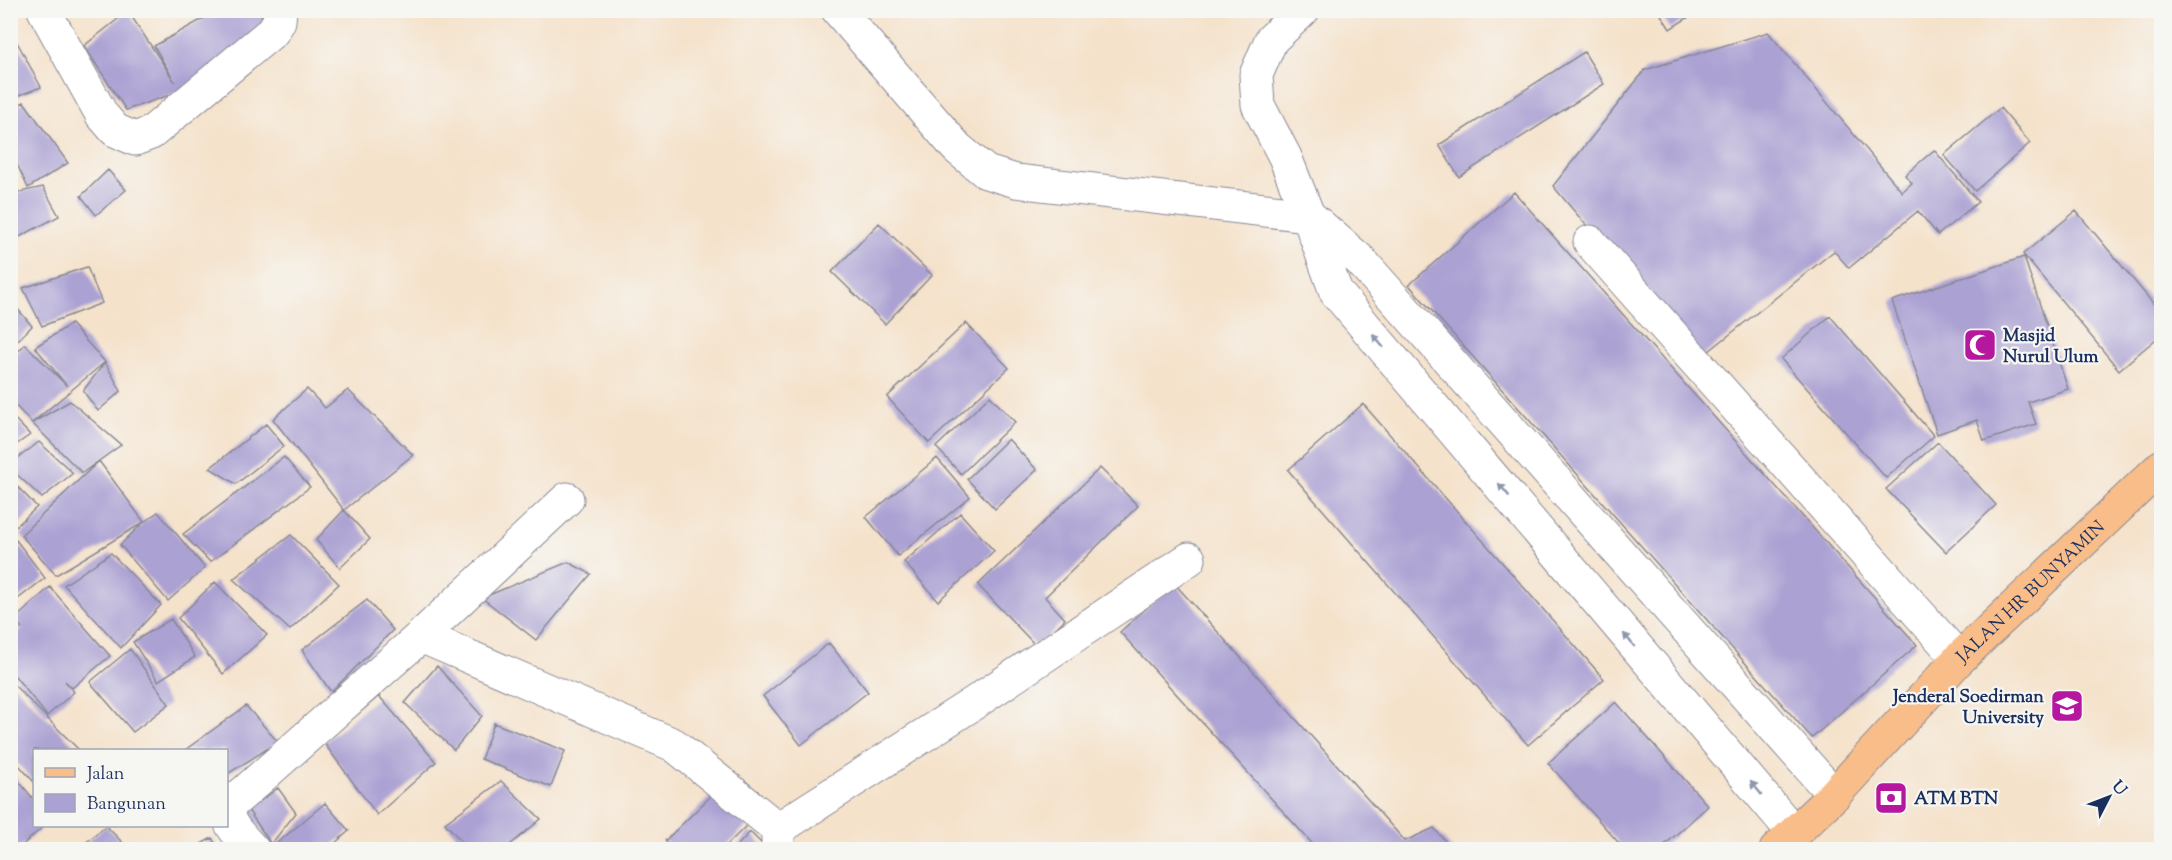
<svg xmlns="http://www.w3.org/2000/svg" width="2172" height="860" font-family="'Sorts Mill Goudy',serif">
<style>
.building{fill:#aba1d3}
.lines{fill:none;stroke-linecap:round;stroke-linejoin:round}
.minor-casing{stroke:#888894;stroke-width:35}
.major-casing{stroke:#888894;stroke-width:35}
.minor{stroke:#fff;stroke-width:33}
.major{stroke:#f8bd89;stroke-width:33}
.oneway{fill:#8d97ae}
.labels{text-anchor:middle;stroke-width:4.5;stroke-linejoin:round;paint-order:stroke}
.poi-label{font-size:18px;font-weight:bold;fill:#1b2f5e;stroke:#f6f6f2;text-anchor:start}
.street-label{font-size:18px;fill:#1b2f5e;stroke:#f6f6f2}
</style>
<rect width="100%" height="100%" fill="#f6f6f2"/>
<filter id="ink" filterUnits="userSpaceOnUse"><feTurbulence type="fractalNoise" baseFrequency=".0167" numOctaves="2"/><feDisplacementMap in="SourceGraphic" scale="12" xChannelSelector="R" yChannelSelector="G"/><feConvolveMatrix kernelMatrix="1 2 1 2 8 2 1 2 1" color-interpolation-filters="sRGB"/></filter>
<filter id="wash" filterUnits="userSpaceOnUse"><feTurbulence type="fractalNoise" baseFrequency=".008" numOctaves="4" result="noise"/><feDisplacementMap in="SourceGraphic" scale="24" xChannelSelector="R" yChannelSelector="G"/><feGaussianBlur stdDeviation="1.35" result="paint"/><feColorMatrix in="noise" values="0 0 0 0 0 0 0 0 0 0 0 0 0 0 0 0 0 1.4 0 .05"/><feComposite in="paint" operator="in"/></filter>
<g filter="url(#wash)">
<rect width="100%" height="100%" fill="#f5e2cb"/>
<g id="blocks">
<path class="building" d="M 219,10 L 258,10 L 270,29 L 181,91 L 126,110 L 84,46 L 128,11 L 175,82 L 154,46 Z
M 1658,10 L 1700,10 L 1670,29 Z
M 1768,32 L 1902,192 L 1912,183 L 1905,175 L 1934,150 L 1978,202 L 1938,235 L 1918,211 L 1849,268 L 1834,251 L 1699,359 L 1553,186 L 1645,70 Z
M 16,40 L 41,87 L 10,99 L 10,42 Z
M 1584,52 L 1604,84 L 1459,177 L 1439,145 Z
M 24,102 L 68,163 L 28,188 L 10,149 L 10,109 Z
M 2000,108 L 2030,143 L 1975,191 L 1944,155 Z
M 108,170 L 126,190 L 96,215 L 81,196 Z
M 43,187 L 59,216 L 10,242 L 10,194 Z
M 1514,192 L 1917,645 L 1812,738 L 1409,285 Z
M 2076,211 L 2162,314 L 2162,334 L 2119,370 L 2023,254 Z
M 879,223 L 932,275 L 885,324 L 832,272 Z
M 2024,257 L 2068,389 L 2028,402 L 2036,424 L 1984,441 L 1977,420 L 1937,434 L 1892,301 Z
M 87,267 L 102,303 L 42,326 L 23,288 Z
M 10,300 L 32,326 L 10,348 Z
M 1830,316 L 1934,436 L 1886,478 L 1781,359 Z
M 966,323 L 1009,368 L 929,443 L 887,397 Z
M 71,324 L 105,362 L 32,423 L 10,400 L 10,360 L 25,344 L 67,386 L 35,347 Z
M 105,362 L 121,391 L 98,411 L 83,391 Z
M 307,389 L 325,408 L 348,390 L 413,455 L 344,510 L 273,419 Z
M 990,396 L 1015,422 L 961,474 L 936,447 Z
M 70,401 L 121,445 L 82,473 L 32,423 Z
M 1363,404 L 1604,679 L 1528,745 L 1288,470 Z
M 10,414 L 30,435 L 10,449 Z
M 266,424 L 284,446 L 236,484 L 210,468 Z
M 1008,439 L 1037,470 L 995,509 L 967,479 Z
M 39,442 L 73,473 L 42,498 L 10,468 L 10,464 Z
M 1938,442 L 1996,505 L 1946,552 L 1886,489 Z
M 284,457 L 310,487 L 210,562 L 183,534 Z
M 937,458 L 970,497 L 898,556 L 866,517 Z
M 99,461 L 144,522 L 158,512 L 205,568 L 168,601 L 120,545 L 144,522 L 56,575 L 21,535 Z
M 1100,468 L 1138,506 L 1045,597 L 1065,619 L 1037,647 L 978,585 Z
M 10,479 L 37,507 L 10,532 Z
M 344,510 L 370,539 L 340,568 L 316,540 Z
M 960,513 L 994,551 L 938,601 L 904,562 Z
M 291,535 L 339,584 L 290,630 L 233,579 Z
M 16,540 L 45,578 L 10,605 L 10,543 Z
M 111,553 L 161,605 L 121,648 L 64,585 Z
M 568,562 L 591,574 L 536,640 L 482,598 Z
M 215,582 L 267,635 L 223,674 L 178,618 Z
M 1174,583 L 1405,841 L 1434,828 L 1453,850 L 1318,850 L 1120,632 Z
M 50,587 L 110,656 L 72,688 L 65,681 L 74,692 L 47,716 L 10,670 L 10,638 L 22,628 L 15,619 Z
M 367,600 L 393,630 L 331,692 L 302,650 Z
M 171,619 L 195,657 L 158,681 L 133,642 Z
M 829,643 L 868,692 L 801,745 L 763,696 Z
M 130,649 L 169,704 L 133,732 L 90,682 Z
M 437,666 L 482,716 L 454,750 L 405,703 Z
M 10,681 L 79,750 L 34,750 L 34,782 L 10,755 Z
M 379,696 L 436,762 L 377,815 L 324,743 Z
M 1616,702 L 1708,806 L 1659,850 L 1625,850 L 1548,763 Z
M 246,706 L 278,742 L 226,775 L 226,750 L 185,750 Z
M 494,723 L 565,751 L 551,787 L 481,759 Z
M 10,770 L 34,800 L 34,826 L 44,826 L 17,850 L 10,850 Z
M 501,781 L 541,819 L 504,850 L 469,850 L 445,823 Z
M 278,788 L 296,813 L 271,844 L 248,810 Z
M 717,790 L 749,823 L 722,850 L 673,850 L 665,841 Z
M 325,803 L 349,831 L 327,850 L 281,850 L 276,844 Z
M 106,826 L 130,850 L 77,850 Z
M 750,832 L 768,850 L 733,850 Z
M 212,838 L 219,850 L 190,850 Z"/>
</g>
</g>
<g filter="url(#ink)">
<use href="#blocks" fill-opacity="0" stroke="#888894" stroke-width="1.5"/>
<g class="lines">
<defs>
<path id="minor" d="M 44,10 L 102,115 L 115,130 L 135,139 L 151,133 L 273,31 L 279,21 L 280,10
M 838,10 L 957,148 L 986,172 L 1016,181 L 1308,215 L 1285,157 L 1258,105 L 1256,75 L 1271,40 L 1303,10
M 1590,242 L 1959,659
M 421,636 L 674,745 L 778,829 L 778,850
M 778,829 L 974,703 L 1189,559
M 1794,833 L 1336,292 L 1308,215 L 1361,261 L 1834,795
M 253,850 C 243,838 220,820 231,804 L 421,636 L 567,499"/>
<g id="major">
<path id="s1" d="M 1776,850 L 1834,795 L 1959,659 L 2162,466"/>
</g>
</defs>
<use href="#minor" class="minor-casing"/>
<use href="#major" class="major-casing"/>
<use href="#minor" class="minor"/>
<use href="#major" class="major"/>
</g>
<defs><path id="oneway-solid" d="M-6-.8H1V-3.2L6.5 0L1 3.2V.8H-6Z" transform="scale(1.5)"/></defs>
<g class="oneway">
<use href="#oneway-solid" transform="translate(1378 341) rotate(-130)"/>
<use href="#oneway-solid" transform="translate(1504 490) rotate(-130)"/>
<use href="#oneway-solid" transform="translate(1629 640) rotate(-130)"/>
<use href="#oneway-solid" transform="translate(1756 788) rotate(-130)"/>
</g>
</g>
<defs>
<symbol id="mosque-square" viewBox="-11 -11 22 22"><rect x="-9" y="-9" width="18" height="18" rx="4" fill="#b5179e" stroke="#f6f6f2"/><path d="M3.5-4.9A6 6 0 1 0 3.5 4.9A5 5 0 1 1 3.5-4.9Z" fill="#fff"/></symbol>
<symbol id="university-square" viewBox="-11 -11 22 22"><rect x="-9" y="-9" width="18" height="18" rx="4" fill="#b5179e" stroke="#f6f6f2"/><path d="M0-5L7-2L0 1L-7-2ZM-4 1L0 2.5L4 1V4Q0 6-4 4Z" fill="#fff"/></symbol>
<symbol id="bank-square" viewBox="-11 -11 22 22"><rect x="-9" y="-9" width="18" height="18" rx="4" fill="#b5179e" stroke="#f6f6f2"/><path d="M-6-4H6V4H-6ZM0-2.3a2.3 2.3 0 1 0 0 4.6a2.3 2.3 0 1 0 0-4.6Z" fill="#fff"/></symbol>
</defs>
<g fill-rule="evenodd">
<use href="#mosque-square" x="1961" y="326" width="38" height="38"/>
<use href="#university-square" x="2048" y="687" width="38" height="38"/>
<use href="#bank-square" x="1872" y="779" width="38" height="38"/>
</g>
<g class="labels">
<g class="poi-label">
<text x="2003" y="341">Masjid<tspan x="2003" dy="21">Nurul Ulum</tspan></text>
<text x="2044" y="702" text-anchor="end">Jenderal Soedirman<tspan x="2044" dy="21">University</tspan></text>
<text x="1914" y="804">ATM BTN</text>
</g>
<g class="street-label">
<text dy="6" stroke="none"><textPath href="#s1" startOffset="363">JALAN HR BUNYAMIN</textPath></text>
</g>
</g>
<rect width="2172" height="860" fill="none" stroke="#f6f6f2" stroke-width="36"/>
<rect x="33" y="749" width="195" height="78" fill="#f6f6f2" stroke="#9ea6b7" stroke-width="1.5"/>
<rect x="45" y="768" width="30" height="9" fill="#f8bd89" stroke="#9ea6b7" stroke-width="1.5"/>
<text x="87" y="779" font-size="18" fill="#1b2f5e">Jalan</text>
<rect x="45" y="794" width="30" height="18" fill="#aba1d3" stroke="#9ea6b7" stroke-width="1.5"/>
<text x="87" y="809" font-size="18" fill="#1b2f5e">Bangunan</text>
<g transform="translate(2109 797) rotate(48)" stroke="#f6f6f2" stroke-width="4.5" paint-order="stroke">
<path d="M0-4.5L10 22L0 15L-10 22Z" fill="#1b2f5e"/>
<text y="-9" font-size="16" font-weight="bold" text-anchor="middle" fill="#1b2f5e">U</text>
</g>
</svg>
